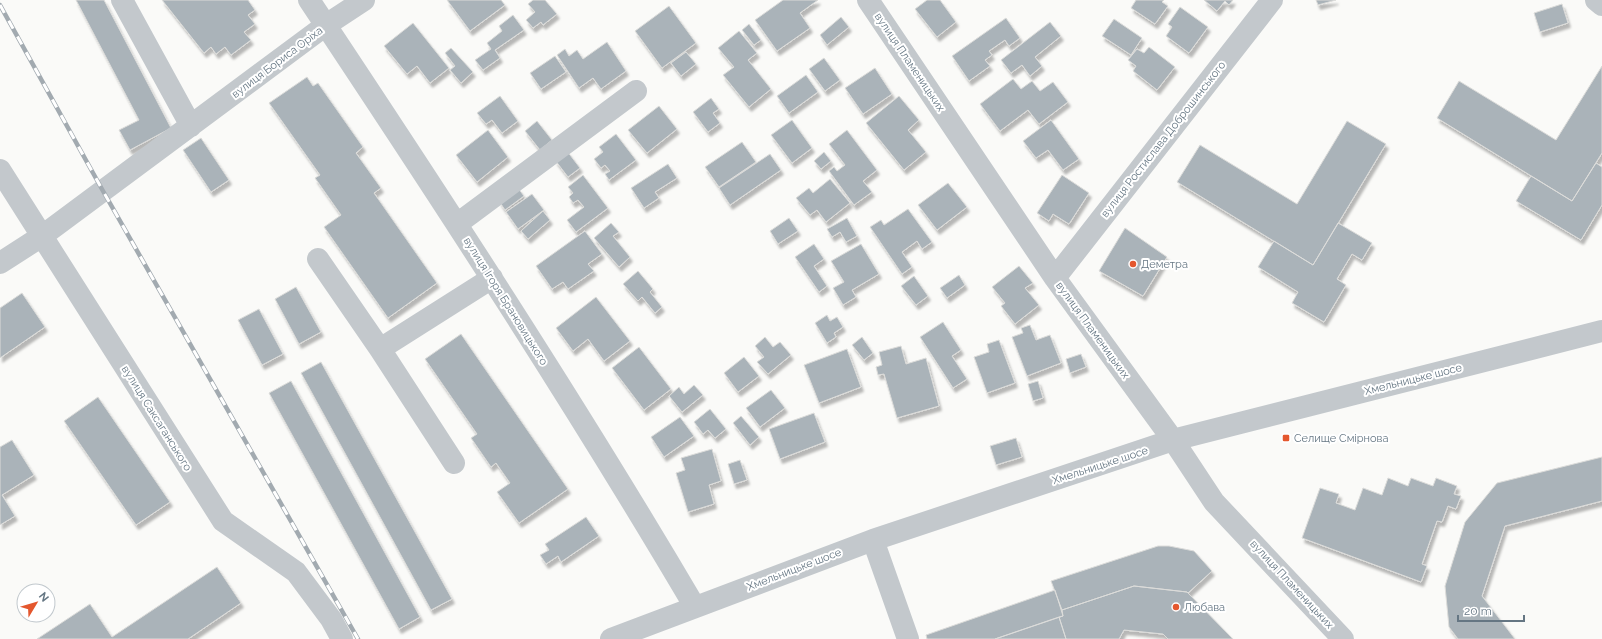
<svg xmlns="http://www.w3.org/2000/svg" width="1602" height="639" font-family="Raleway,sans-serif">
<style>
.building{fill:#aab3b9;stroke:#dcdcda;filter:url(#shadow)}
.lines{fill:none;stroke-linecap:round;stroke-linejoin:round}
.minor{stroke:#c3c8cc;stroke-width:22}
.rail-casing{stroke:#a2aab0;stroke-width:4.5}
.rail{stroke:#fff;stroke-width:3;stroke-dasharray:9;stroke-linecap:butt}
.poi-dot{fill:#e4572e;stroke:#fff;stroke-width:1.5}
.labels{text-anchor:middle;stroke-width:4;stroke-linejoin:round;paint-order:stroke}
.street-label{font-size:11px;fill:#657683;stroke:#fff}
.poi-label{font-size:11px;fill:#657683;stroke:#fff;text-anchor:start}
</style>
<defs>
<filter id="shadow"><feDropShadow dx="2.5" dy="4.5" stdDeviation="1" flood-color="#0004"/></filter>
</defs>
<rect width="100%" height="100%" fill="#fafaf8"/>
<path class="building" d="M 76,0 L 104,0 L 171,128 L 130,150 L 119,130 L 139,120 Z
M 162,0 L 248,0 L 255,10 L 248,15 L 255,24 L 244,32 L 251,40 L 231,55 L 225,47 L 216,54 L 211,47 L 204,53 Z
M 447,0 L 501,0 L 505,5 L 470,31 Z
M 533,0 L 545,0 L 557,14 L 543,25 L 541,22 L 533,28 L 526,20 L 535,12 L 528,4 Z
M 783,0 L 818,0 L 800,13 L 810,28 L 777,51 L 755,20 Z
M 927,0 L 940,0 L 956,22 L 937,37 L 915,9 Z
M 1136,0 L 1164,0 L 1162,2 L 1168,6 L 1155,24 L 1131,8 Z
M 1204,0 L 1233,0 L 1229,5 L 1225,1 L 1217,11 Z
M 1316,0 L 1336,0 L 1318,5 Z
M 1562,4 L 1568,23 L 1540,32 L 1534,13 Z
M 669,6 L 696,43 L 662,68 L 635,31 Z
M 1180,7 L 1208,27 L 1189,53 L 1166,36 L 1172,27 L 1168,24 Z
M 513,15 L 524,30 L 495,50 L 500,58 L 483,70 L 475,60 L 491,49 L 487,43 L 502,31 L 499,26 Z
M 841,17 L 849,27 L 827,45 L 820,35 Z
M 1006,18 L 1020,38 L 1009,46 L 1005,40 L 989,51 L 992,55 L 985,60 L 990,66 L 969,81 L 952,56 Z
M 1114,19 L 1142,38 L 1131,55 L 1102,36 Z
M 1050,22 L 1061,36 L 1035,57 L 1042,66 L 1030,76 L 1022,65 L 1011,73 L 1001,60 Z
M 413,23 L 449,68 L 430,83 L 417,66 L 407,74 L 384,46 Z
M 749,24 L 761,40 L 754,45 L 742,30 Z
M 739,31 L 757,53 L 748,60 L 771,89 L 749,107 L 723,75 L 734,67 L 718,48 Z
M 607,42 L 626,71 L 601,89 L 593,78 L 579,88 L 557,55 L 565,49 L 569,56 L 577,50 L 583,59 Z
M 1149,47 L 1175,67 L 1157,90 L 1133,71 L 1136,66 L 1128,60 L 1137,49 L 1144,53 Z
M 451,48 L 473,72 L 461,83 L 450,70 L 455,66 L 445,53 Z
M 686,52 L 696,64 L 681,76 L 671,63 Z
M 555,56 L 566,72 L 541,89 L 530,73 Z
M 824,58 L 840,80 L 825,91 L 809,69 Z
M 1602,66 L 1602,153 L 1572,201 L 1437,118 L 1459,81 L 1556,140 Z
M 875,68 L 892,94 L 863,114 L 845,88 Z
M 806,75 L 818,92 L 789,113 L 777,96 Z
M 307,77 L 313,86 L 318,83 L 363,147 L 356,153 L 381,188 L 374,193 L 437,283 L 388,318 L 324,227 L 341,215 L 315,178 L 320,175 L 269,103 Z
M 1013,79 L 1021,89 L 1032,81 L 1040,91 L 1053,82 L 1068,102 L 1039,124 L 1028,110 L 1000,131 L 980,104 Z
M 500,96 L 518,121 L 502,133 L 492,120 L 486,124 L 477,113 Z
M 899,96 L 919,120 L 908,130 L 926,152 L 904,170 L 866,123 Z
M 711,98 L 719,109 L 713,113 L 720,123 L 708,132 L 693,112 Z
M 659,106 L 677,129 L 647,153 L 628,130 Z
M 792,120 L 812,148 L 792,163 L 771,135 Z
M 1051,120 L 1079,159 L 1063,170 L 1048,150 L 1036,158 L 1023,141 Z
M 537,121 L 552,140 L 540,150 L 525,131 Z
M 1347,121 L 1386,144 L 1313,265 L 1177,182 L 1200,145 L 1297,204 Z
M 488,130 L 508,157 L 477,182 L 456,155 Z
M 847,130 L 877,170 L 863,181 L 872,192 L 854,205 L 829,171 L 834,167 L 837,171 L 845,165 L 829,144 Z
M 616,134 L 636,160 L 609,180 L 605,174 L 610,171 L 605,165 L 601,168 L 594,159 L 603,152 L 599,147 Z
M 201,138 L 229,180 L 211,192 L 183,150 Z
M 742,142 L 756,162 L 719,187 L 705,167 Z
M 567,151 L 580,168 L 568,177 L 555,160 Z
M 824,152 L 831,161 L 821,169 L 814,161 Z
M 770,154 L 781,170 L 730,205 L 719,188 Z
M 1596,163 L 1602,167 L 1602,205 L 1581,240 L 1516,201 L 1531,176 L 1572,201 Z
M 668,164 L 677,178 L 655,192 L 659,198 L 644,208 L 631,188 Z
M 583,175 L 608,208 L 576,232 L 567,220 L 584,207 L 578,200 L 573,203 L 569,197 L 573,193 L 568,187 Z
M 1062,175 L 1089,193 L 1069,224 L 1053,214 L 1049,221 L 1037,213 Z
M 830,179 L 850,203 L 826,222 L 817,210 L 810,215 L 796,198 L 809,188 L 813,193 Z
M 948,183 L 967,207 L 937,230 L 918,205 Z
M 518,188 L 524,196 L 505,210 L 499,201 Z
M 532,194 L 544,210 L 518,229 L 506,212 Z
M 908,209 L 932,242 L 922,249 L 917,241 L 902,252 L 912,267 L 902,274 L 870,227 L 881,220 L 884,225 Z
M 543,211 L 550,220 L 528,239 L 521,231 Z
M 789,218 L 798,231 L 778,244 L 770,231 Z
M 847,218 L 857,236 L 846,242 L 840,232 L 832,237 L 827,229 Z
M 611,223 L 619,232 L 613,236 L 630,257 L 619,267 L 594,238 Z
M 1338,223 L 1372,243 L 1362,260 L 1352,254 L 1337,279 L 1346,285 L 1324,322 L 1292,303 L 1298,292 L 1258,267 L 1274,241 L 1313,265 Z
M 1125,228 L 1167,257 L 1143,296 L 1099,271 Z
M 585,231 L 602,254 L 588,264 L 594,271 L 568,289 L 563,282 L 552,289 L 536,266 Z
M 814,244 L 824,259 L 814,266 L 827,286 L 819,292 L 795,257 Z
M 861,244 L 879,274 L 852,290 L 856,297 L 843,305 L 833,288 L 844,282 L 831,261 Z
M 1019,266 L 1033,283 L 1025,288 L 1039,305 L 1015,324 L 1001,306 L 1005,303 L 992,287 Z
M 638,271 L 653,289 L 650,292 L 662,307 L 655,313 L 642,297 L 638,301 L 623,284 Z
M 959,275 L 965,285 L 947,298 L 940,288 Z
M 914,276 L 928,296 L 916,305 L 901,286 Z
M 296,287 L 321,332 L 299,344 L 275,299 Z
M 22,293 L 45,327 L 0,358 L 0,308 Z
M 596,297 L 630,341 L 604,361 L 588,339 L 573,351 L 556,328 Z
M 259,309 L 283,354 L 262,365 L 238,320 Z
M 827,315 L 830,321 L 837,317 L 843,327 L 834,333 L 836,337 L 827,343 L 815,323 Z
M 943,322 L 961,350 L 952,356 L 967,379 L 953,388 L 920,337 Z
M 1030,325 L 1036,340 L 1050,335 L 1061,363 L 1027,376 L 1012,337 L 1023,333 L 1021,328 Z
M 461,334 L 568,489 L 519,523 L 497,492 L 510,483 L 496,463 L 491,467 L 471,438 L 477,434 L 425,359 Z
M 765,337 L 773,347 L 780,342 L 791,355 L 768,374 L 757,362 L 764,357 L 755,346 Z
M 862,337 L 873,353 L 864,360 L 852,345 Z
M 999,340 L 1015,383 L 987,393 L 974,357 L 989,352 L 987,344 Z
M 901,346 L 906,364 L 926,358 L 939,406 L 897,418 L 884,374 L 878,375 L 876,367 L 882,365 L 879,352 Z
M 639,347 L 671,389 L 644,410 L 612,368 Z
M 847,349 L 861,387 L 819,403 L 804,365 Z
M 1081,354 L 1086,367 L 1070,373 L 1066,359 Z
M 744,357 L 759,376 L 738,392 L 724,373 Z
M 321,362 L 452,599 L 431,610 L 301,373 Z
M 291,381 L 420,617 L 399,629 L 269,393 Z
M 1038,381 L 1043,398 L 1033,401 L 1028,384 Z
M 694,385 L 703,395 L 682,412 L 669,396 L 679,387 L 684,394 Z
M 771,390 L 785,408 L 760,427 L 746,408 Z
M 98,397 L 170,502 L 136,525 L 64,421 Z
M 710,409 L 726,429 L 715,438 L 708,430 L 703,434 L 694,422 Z
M 814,413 L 825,442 L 780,459 L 769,429 Z
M 741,416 L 759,437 L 750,445 L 733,423 Z
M 680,417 L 694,436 L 664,457 L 651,437 Z
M 1016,438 L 1022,457 L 996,465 L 990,446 Z
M 12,440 L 34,475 L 2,495 L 15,516 L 0,525 L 0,447 Z
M 712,449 L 721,481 L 709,485 L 714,504 L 688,512 L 676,473 L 685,470 L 681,458 Z
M 1602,457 L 1602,501 L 1505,526 L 1482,596 L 1515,639 L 1458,639 L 1449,627 L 1445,586 L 1465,522 L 1497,483 Z
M 740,460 L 747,480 L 734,484 L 728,464 Z
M 1388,478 L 1408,486 L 1411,478 L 1433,486 L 1436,478 L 1457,486 L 1454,494 L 1461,496 L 1456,509 L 1448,506 L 1442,522 L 1437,521 L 1422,564 L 1427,566 L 1421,582 L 1302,538 L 1320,488 L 1339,494 L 1336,503 L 1355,510 L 1363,488 L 1382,495 Z
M 586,517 L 599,536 L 561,562 L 558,556 L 546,564 L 540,555 L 549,550 L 545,544 Z
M 1158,546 L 1169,546 L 1194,551 L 1212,571 L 1188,593 L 1187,592 L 1134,586 L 1062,610 L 1051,581 Z
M 217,567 L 241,603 L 188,639 L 37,639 L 90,604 L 112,637 Z
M 1134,586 L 1187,592 L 1233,639 L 1168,639 L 1163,634 L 1124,630 L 1119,639 L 1066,639 L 1059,617 L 1063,616 L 1062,610 Z
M 1055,590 L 1063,616 L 995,639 L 927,639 L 926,635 Z
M 1059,617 L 1066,639 L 995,639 Z"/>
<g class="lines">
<path class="minor" d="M 122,0 L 191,126
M 309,0 C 442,200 573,400 695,607
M 868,0 L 1055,278 L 1173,440 L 1214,502 L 1343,639
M 1596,0 L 1602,5
M 0,170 L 223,521 L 296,572 L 331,619 L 342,639
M 457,224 L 636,91
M 318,259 L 380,349 L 454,463
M 0,263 L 42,236 L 326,25 L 364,0
M 1055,278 L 1272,0
M 380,349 L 492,278
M 873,540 L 908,639
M 611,639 L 873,540 L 1173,440 L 1602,331"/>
<defs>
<path id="rail" d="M 0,5 L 103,191 L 358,639"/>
</defs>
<use href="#rail" class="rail-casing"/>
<use href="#rail" class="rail"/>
</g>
<g class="poi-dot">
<circle cx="1133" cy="264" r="4"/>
<rect x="1282" y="434" width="8" height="8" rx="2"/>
<circle cx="1176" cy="607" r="4"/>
</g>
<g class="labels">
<g class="street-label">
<text transform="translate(277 62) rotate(-37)" y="4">вулиця Бориса Оріха</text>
<text transform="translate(910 62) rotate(56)" y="4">вулиця Пламеницьких</text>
<text transform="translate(1163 139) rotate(-52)" y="4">вулиця Ростислава Доброшинського</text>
<text transform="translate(506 301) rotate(58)" y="4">вулиця Ігоря Брановицького</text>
<text transform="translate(1093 330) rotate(54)" y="4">вулиця Пламеницьких</text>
<text transform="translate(1413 379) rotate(-14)" y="4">Хмельницьке шосе</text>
<text transform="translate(157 418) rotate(58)" y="4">вулиця Саксаганського</text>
<text transform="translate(1100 465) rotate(-18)" y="4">Хмельницьке шосе</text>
<text transform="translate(794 569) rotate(-21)" y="4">Хмельницьке шосе</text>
<text transform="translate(1292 584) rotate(47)" y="4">вулиця Пламеницьких</text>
</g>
<g class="poi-label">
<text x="1141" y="268">Деметра</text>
<text x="1294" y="442">Селище Смірнова</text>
<text x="1184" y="611">Любава</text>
</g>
</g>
<g transform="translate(36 603) rotate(52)"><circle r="19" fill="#ffffff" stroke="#c1c8cd"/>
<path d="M0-3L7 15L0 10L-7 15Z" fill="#e4572e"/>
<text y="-6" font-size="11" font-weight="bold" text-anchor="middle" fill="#657683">N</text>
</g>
<path d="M1458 615v6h66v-6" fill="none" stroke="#657683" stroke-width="2"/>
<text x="1464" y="615" font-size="12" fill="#657683" stroke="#ffffff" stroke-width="3" paint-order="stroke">20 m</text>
</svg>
